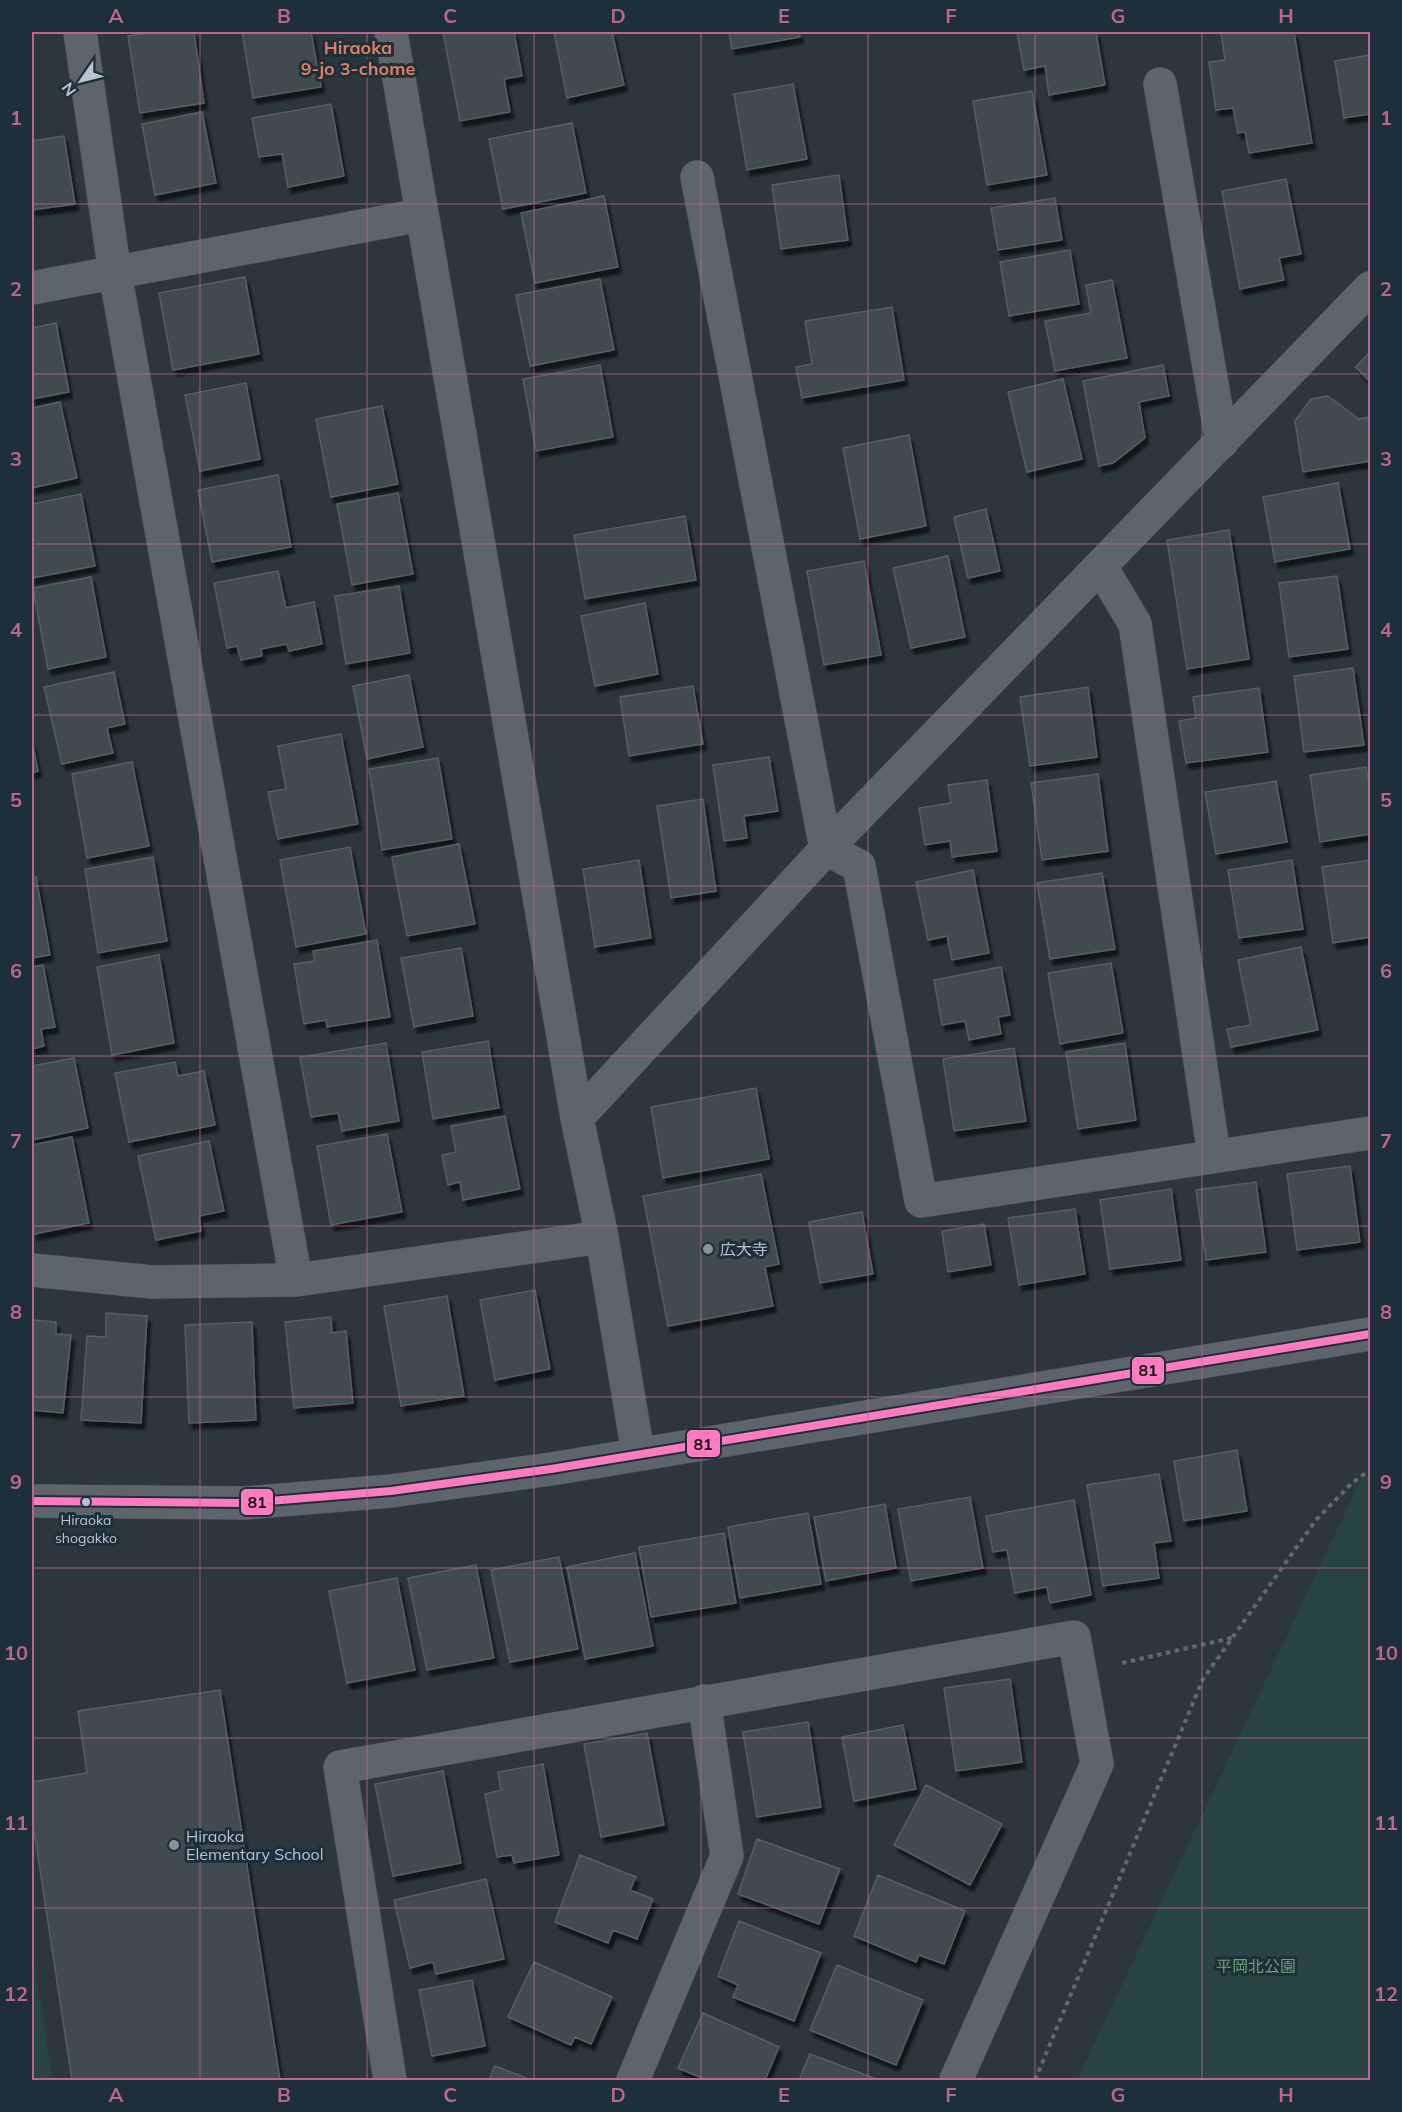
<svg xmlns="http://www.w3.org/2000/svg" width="1402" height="2112" font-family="Mulish,'Noto Sans JP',sans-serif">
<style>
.green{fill:#274442}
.building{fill:#414b50;stroke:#545e65;stroke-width:1.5;filter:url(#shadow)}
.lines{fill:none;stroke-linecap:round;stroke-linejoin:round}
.minor-casing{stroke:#4b5257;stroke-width:34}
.tertiary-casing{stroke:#4b5257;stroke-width:34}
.path{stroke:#60696e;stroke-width:4;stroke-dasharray:4.5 4.5;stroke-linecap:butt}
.minor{stroke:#5d656a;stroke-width:33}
.tertiary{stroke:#5d656a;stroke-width:33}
.bus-1-casing{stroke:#1d2f3a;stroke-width:12}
.bus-1{stroke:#fe7ac1;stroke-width:8}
.grid{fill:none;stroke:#bd658f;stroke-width:1.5;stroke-opacity:0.55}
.poi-dot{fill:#86939b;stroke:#1d2f3a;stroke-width:2}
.bus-dot{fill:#b6c4ce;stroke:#1d2f3a;stroke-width:2}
.labels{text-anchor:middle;stroke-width:6;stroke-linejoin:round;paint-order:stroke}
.bus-label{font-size:14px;fill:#b6c4ce;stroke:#1d2f3a}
.poi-label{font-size:16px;fill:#b6c4ce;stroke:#1d2f3a;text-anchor:start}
.park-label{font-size:16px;fill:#6ba16d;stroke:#1d2f3a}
.neighbourhood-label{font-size:18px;font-weight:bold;fill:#e07d5f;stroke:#1d2f3a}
.line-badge{stroke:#1d2f3a;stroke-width:2}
.pale-badge-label{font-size:16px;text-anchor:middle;font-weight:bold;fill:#111}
.neatline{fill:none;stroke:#bd658f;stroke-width:2}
.grid-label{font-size:20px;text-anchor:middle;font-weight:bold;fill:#bd658f}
</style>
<defs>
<filter id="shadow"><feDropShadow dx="3.5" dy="6" stdDeviation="1.5" flood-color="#0009"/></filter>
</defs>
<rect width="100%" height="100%" fill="#2c373d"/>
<path class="green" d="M 1370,1474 L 1370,2080 L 1077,2080 L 1361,1479 Z
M 32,1948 L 53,2080 L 32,2080 Z"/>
<path class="building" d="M 157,32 L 194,32 L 204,103 L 140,113 L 128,36 Z
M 242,32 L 311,32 L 321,87 L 253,98 Z
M 443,32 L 514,32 L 522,76 L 504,79 L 510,112 L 460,121 Z
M 554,32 L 612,32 L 624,85 L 567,98 Z
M 729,32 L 799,32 L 800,37 L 732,49 Z
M 1017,32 L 1096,32 L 1105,85 L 1049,95 L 1045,66 L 1024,70 Z
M 1221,32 L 1294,32 L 1312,143 L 1249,153 L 1245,132 L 1238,133 L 1233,108 L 1216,110 L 1209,62 L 1225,60 Z
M 1370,55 L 1370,114 L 1344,118 L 1335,61 Z
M 793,84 L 807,159 L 747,170 L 734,94 Z
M 1032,91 L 1047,175 L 987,185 L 973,101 Z
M 331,104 L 344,176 L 288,187 L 282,154 L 259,157 L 252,118 Z
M 202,112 L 216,183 L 155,195 L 142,124 Z
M 572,123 L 586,193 L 503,209 L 489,139 Z
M 64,136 L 75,204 L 32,210 L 32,141 Z
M 839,175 L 848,240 L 781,249 L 772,185 Z
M 1286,179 L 1301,254 L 1279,258 L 1284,280 L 1240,289 L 1222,191 Z
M 604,196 L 618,267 L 535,283 L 521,213 Z
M 1055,198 L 1062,240 L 998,250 L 991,208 Z
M 1070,250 L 1079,304 L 1009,316 L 1000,262 Z
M 245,277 L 259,354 L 173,370 L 159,293 Z
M 600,279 L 614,350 L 530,366 L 516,295 Z
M 1112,280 L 1127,358 L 1055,371 L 1045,321 L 1091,313 L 1086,285 Z
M 892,307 L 904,380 L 802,398 L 796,367 L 812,364 L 805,321 Z
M 56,323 L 69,392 L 32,399 L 32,328 Z
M 1370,352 L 1370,382 L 1356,367 Z
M 600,365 L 613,437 L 536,451 L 523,379 Z
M 1163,365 L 1169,396 L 1139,402 L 1145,438 L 1113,463 L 1099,466 L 1083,381 Z
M 1063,379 L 1082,459 L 1027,472 L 1008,392 Z
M 246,383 L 260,459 L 200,471 L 185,395 Z
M 1328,396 L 1359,419 L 1370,417 L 1370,461 L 1303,472 L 1295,421 L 1311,399 Z
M 60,402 L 77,478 L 32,488 L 32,408 Z
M 382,406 L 398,484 L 331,497 L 316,419 Z
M 909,435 L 926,526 L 860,539 L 843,448 Z
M 278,475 L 291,547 L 212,562 L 198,490 Z
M 1338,483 L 1350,549 L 1275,562 L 1263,497 Z
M 398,493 L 413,574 L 352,585 L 337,504 Z
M 81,494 L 95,566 L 32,578 L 32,504 Z
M 986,509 L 1000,571 L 968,578 L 954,517 Z
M 685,516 L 696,580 L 585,599 L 574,535 Z
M 1229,530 L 1249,659 L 1187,669 L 1167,540 Z
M 948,556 L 965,637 L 911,648 L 893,568 Z
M 864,561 L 881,655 L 824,665 L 807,571 Z
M 278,571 L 286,608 L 314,602 L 322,644 L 289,651 L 287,644 L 261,649 L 262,656 L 241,660 L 237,646 L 227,648 L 214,583 Z
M 1337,576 L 1348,649 L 1289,657 L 1279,583 Z
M 91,577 L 106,657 L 48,669 L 33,588 Z
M 399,586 L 410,653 L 346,664 L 335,596 Z
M 645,603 L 658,674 L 595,686 L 581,616 Z
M 1353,668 L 1364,745 L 1304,752 L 1294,676 Z
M 114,672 L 125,724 L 107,728 L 113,753 L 62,764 L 44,687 Z
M 409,675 L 423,747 L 367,759 L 353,686 Z
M 693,686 L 703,744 L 629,756 L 620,697 Z
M 1088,687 L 1097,757 L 1030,766 L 1020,697 Z
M 1259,688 L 1268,752 L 1186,763 L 1179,721 L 1196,718 L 1193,697 Z
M 341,734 L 358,824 L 278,839 L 268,792 L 286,789 L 278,746 Z
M 32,741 L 38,771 L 32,773 Z
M 769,757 L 778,811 L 744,816 L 747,838 L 724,841 L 713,765 Z
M 438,758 L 452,839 L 382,850 L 369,769 Z
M 132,762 L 149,846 L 87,858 L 72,774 Z
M 1366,767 L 1370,792 L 1370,834 L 1320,842 L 1310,775 Z
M 1098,774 L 1108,851 L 1042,860 L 1031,783 Z
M 987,780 L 997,851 L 952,857 L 950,841 L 925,845 L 919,808 L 951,803 L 948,785 Z
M 1276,781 L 1287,842 L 1216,854 L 1205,792 Z
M 703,799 L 716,891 L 671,898 L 657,806 Z
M 459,844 L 475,924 L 407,936 L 392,857 Z
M 350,847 L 366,934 L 296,947 L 280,860 Z
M 153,857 L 167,941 L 98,953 L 85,869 Z
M 639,860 L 651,938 L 595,947 L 583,869 Z
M 1292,860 L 1303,929 L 1239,938 L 1228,870 Z
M 1370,860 L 1370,937 L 1333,943 L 1322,867 Z
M 973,870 L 989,953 L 952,960 L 947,936 L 928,940 L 916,882 Z
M 1102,873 L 1115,949 L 1050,959 L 1037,883 Z
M 36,877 L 50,955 L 32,958 L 32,878 Z
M 377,940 L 390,1017 L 327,1027 L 326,1020 L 304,1024 L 294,964 L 315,961 L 313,951 Z
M 1301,947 L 1318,1030 L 1231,1047 L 1227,1029 L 1251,1025 L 1238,960 Z
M 461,948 L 473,1016 L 414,1027 L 401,958 Z
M 159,955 L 174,1043 L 112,1055 L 97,967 Z
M 1111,963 L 1123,1033 L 1060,1044 L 1048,973 Z
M 43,965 L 55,1027 L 41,1029 L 44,1046 L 32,1049 L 32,967 Z
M 1001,967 L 1010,1015 L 998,1017 L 1001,1034 L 969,1040 L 965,1021 L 942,1025 L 934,980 Z
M 488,1041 L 499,1108 L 433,1119 L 422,1052 Z
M 386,1043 L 399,1121 L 342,1131 L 338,1113 L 311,1117 L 300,1057 Z
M 1125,1043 L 1136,1120 L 1078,1129 L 1066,1052 Z
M 1014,1048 L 1026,1121 L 954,1131 L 943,1059 Z
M 74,1058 L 88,1128 L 32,1140 L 32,1066 Z
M 175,1062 L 178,1076 L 204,1071 L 215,1125 L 129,1142 L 115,1073 Z
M 756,1088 L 769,1159 L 663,1178 L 651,1107 Z
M 505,1116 L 520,1189 L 463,1200 L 460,1182 L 448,1185 L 442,1155 L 456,1152 L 451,1126 Z
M 387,1134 L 402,1212 L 331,1225 L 317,1146 Z
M 72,1137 L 89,1223 L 34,1234 L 32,1220 L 32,1145 Z
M 209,1141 L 224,1211 L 199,1216 L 201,1231 L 156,1240 L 138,1156 Z
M 1350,1166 L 1360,1242 L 1297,1250 L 1287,1174 Z
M 761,1174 L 779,1264 L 765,1267 L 773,1306 L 668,1326 L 643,1196 Z
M 1256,1182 L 1266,1252 L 1206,1260 L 1196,1190 Z
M 1171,1189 L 1181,1260 L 1110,1269 L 1100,1200 Z
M 1075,1209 L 1085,1274 L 1019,1285 L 1008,1218 Z
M 862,1212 L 873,1274 L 820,1283 L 809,1222 Z
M 984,1224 L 991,1265 L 948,1272 L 942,1231 Z
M 535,1290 L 550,1369 L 495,1380 L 480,1300 Z
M 447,1296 L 464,1396 L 401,1406 L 384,1306 Z
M 106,1313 L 147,1316 L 141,1423 L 81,1420 L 87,1336 L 106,1337 Z
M 331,1317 L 332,1333 L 346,1331 L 353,1403 L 294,1408 L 285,1322 Z
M 32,1320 L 56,1322 L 56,1334 L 71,1335 L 63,1413 L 32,1410 Z
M 252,1322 L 256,1420 L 189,1423 L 185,1325 Z
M 1237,1450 L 1247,1511 L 1184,1521 L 1174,1461 Z
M 1159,1474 L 1171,1541 L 1154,1543 L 1159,1578 L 1103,1586 L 1087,1485 Z
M 970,1497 L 983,1568 L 911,1581 L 898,1509 Z
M 1074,1500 L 1091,1595 L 1050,1603 L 1047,1587 L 1015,1593 L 1007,1550 L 993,1552 L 986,1516 Z
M 885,1504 L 896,1568 L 826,1581 L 814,1517 Z
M 808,1513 L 821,1584 L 740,1598 L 728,1527 Z
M 724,1533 L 736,1603 L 651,1617 L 639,1547 Z
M 635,1553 L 653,1646 L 585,1659 L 567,1567 Z
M 559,1557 L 578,1649 L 510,1662 L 491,1570 Z
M 476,1565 L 494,1658 L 427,1670 L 408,1578 Z
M 397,1578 L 415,1670 L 347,1683 L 329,1591 Z
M 1010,1679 L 1022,1762 L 956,1771 L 944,1688 Z
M 220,1690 L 280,2080 L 72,2080 L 32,1817 L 32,1782 L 87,1773 L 78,1711 Z
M 808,1722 L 821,1807 L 757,1817 L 743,1732 Z
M 903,1725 L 916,1789 L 854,1801 L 842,1737 Z
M 647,1733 L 664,1825 L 601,1837 L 584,1744 Z
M 543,1764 L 559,1855 L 514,1863 L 512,1855 L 497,1857 L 485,1794 L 501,1790 L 498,1772 Z
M 443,1771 L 461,1863 L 393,1876 L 375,1784 Z
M 926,1785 L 1002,1824 L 970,1885 L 894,1845 Z
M 757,1839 L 840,1869 L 819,1924 L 738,1894 Z
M 580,1855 L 636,1877 L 630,1890 L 653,1899 L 637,1939 L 613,1930 L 608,1943 L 555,1922 Z
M 878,1875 L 965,1911 L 944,1964 L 919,1955 L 916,1962 L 854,1936 Z
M 486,1879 L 504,1959 L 436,1974 L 433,1962 L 410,1968 L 394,1900 Z
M 739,1921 L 821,1953 L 794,2021 L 733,1997 L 738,1985 L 718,1976 Z
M 534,1962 L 612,1997 L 591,2044 L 575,2037 L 571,2045 L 508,2017 Z
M 837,1965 L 923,2000 L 896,2065 L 810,2030 Z
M 472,1980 L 485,2046 L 432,2056 L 419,1990 Z
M 703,2013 L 779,2047 L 765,2080 L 701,2080 L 702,2078 L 678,2068 Z
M 810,2054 L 879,2080 L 799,2080 Z
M 495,2066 L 531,2080 L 489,2080 Z"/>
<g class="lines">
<defs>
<path id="minor" d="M 80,32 L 115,273 L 296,1280
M 391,32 L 577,1118 L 602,1237 L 638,1453
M 1160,84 L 1222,442
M 697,177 L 826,849 L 859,866 L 921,1201 L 1370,1133
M 32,288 L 421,215
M 1101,567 L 1135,624 L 1214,1155
M 577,1118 L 826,849 L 1370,288
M 32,1270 L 152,1282 L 296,1280 L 602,1237
M 390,2080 L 340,1767 L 1074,1637 L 1097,1764 L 956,2080
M 633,2080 L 727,1856 L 704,1701"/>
<path id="tertiary" d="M 32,1501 L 245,1503 L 391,1491 L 551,1469 L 1370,1334"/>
</defs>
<use href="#minor" class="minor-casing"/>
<use href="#tertiary" class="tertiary-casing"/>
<path class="path" d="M 1122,1663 L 1232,1638
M 1035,2080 L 1203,1679 L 1316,1520 L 1352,1483 L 1370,1470"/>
<use href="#minor" class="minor"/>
<use href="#tertiary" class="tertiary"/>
<defs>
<path id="bus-1" d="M 32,1501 L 245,1503 L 391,1491 L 551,1469 L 1370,1334"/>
</defs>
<use href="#bus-1" class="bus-1-casing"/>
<use href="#bus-1" class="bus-1"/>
</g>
<path class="grid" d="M 200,32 L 200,2080M 367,32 L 367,2080M 534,32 L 534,2080M 701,32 L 701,2080M 868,32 L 868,2080M 1035,32 L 1035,2080M 1202,32 L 1202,2080M 32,204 L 1370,204M 32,374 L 1370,374M 32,544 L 1370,544M 32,715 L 1370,715M 32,886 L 1370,886M 32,1056 L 1370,1056M 32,1226 L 1370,1226M 32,1397 L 1370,1397M 32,1568 L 1370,1568M 32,1738 L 1370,1738M 32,1908 L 1370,1908"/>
<g class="poi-dot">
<circle cx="708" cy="1249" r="6"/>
<circle cx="174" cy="1845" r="6"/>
</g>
<circle class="bus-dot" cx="86" cy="1502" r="5"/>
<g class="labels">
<g class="bus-label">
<text x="86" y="1525">Hiraoka<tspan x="86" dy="18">shogakko</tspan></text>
</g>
<g class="poi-label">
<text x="720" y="1255">広大寺</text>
<text x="186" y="1842">Hiraoka<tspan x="186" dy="18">Elementary School</tspan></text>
</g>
<g class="park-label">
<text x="1256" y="1972">平岡北公園</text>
</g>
<g class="neighbourhood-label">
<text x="358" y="54">Hiraoka<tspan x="358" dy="21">9-jo 3-chome</tspan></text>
</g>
</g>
<g class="line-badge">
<rect x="1131" y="1356" width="34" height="29" rx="6" fill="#fe7ac1"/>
<rect x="686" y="1429" width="35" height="29" rx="6" fill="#fe7ac1"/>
<rect x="240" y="1488" width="34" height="28" rx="6" fill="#fe7ac1"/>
</g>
<g class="pale-badge-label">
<text x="1148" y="1376">81</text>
<text x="703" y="1450">81</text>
<text x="257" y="1508">81</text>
</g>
<rect width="1402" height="2112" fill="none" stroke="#1d2f3a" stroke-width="66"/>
<g transform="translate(81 81) rotate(235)" stroke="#1d2f3a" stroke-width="4.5" paint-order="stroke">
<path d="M0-4.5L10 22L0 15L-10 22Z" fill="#b6c4ce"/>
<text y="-9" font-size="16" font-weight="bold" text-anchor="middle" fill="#b6c4ce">N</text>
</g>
<rect x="33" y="33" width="1336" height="2046" class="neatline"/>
<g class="grid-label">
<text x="116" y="23">A</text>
<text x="284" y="23">B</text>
<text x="450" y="23">C</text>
<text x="618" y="23">D</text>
<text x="784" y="23">E</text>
<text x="951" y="23">F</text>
<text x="1118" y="23">G</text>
<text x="1286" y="23">H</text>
<text x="16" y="125">1</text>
<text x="1386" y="125">1</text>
<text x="16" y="296">2</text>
<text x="1386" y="296">2</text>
<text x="16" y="466">3</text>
<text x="1386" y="466">3</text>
<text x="16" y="637">4</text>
<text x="1386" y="637">4</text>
<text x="16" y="807">5</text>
<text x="1386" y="807">5</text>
<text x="16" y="978">6</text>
<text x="1386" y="978">6</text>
<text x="16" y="1148">7</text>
<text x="1386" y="1148">7</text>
<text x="16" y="1319">8</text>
<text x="1386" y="1319">8</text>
<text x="16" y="1489">9</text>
<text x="1386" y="1489">9</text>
<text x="16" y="1660">10</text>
<text x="1386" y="1660">10</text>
<text x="16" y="1830">11</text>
<text x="1386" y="1830">11</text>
<text x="16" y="2001">12</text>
<text x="1386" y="2001">12</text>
<text x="116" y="2102">A</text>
<text x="284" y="2102">B</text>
<text x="450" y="2102">C</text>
<text x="618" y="2102">D</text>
<text x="784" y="2102">E</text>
<text x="951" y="2102">F</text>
<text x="1118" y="2102">G</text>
<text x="1286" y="2102">H</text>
</g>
</svg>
